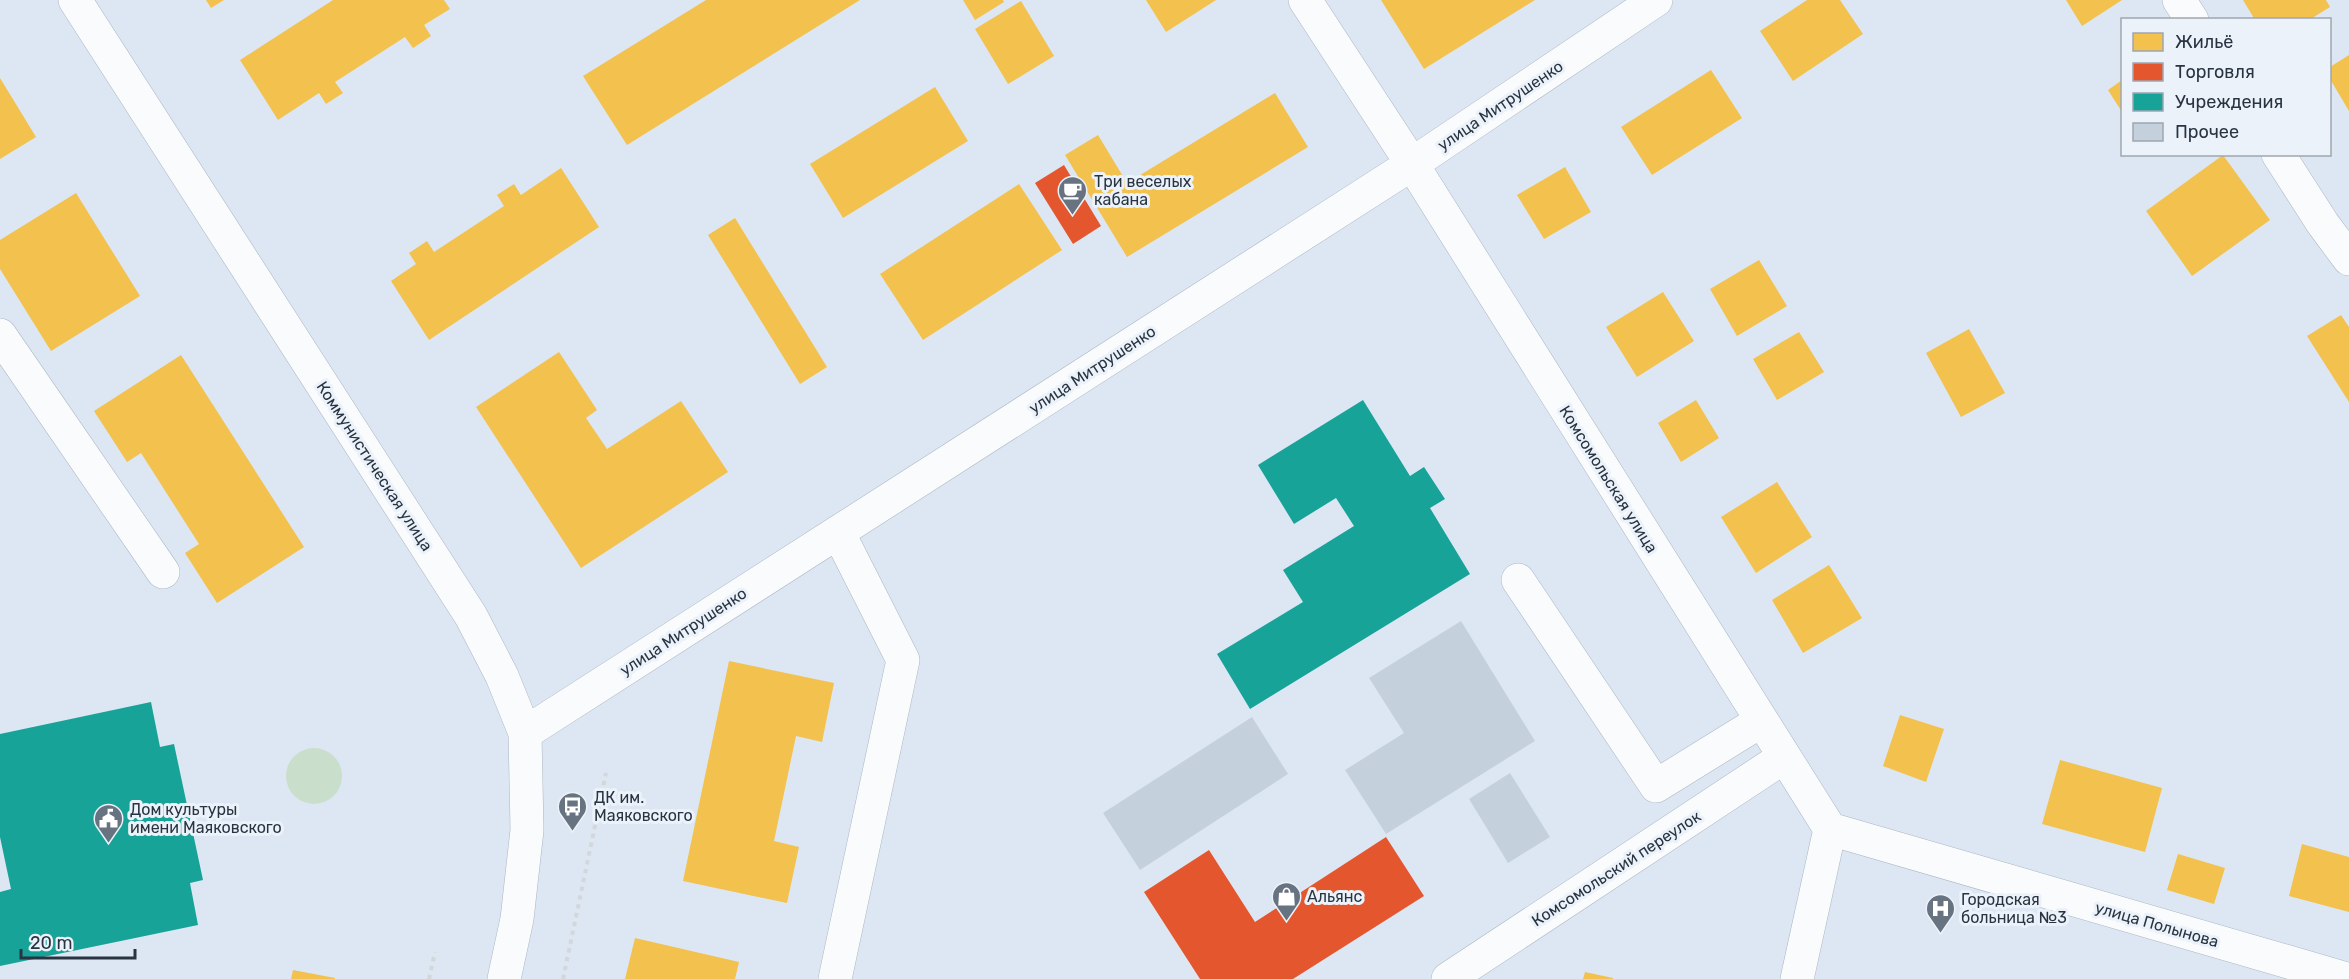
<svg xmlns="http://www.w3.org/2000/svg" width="2349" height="979" font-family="Rubik,sans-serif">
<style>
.green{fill:#cadecc}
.homes{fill:#f2c14e}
.shops{fill:#e4572e}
.public{fill:#17a398}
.building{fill:#c4d1dd}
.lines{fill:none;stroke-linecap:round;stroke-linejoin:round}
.minor-casing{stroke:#acb6c2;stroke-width:34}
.major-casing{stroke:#acb6c2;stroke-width:34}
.path{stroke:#d4d7da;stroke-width:4;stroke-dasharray:4.5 4.5;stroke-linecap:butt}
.minor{stroke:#fafbfd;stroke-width:33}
.major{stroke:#fafbfd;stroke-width:33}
.labels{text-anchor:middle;stroke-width:6;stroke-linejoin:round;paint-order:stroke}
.street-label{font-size:16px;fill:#283442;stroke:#ecf2f9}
.poi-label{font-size:16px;fill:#283442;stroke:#ecf2f9;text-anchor:start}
</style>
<rect width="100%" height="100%" fill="#dde7f3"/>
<path class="green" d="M286 776a28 28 0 1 1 56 0a28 28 0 1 1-56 0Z"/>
<path class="homes" d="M 206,0 L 224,0 L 211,8 Z
M 333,0 L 444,0 L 450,9 L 424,25 L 431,36 L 413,48 L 405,37 L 335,82 L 343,93 L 326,104 L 319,93 L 278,120 L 240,60 Z
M 706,0 L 860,0 L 627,145 L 583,76 Z
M 963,0 L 1003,0 L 1004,2 L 975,20 Z
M 1146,0 L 1216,0 L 1166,32 Z
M 1381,0 L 1535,0 L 1424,69 Z
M 1807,0 L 1840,0 L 1863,34 L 1793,81 L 1760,31 Z
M 2066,0 L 2122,0 L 2082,26 Z
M 2243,0 L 2326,0 L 2330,7 L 2309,20 L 2255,20 Z
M 1021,1 L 1054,56 L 1008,84 L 975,29 Z
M 2349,55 L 2349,111 L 2330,79 L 2330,67 Z
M 1711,70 L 1742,118 L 1652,175 L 1621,127 Z
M 0,78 L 36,137 L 0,159 Z
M 2122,80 L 2122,112 L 2108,90 Z
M 935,87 L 968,141 L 843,218 L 810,164 Z
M 1275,93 L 1308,147 L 1127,257 L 1065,155 L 1098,135 L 1127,183 Z
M 2223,155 L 2270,220 L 2192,276 L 2146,211 Z
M 1565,167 L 1591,212 L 1544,239 L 1517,195 Z
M 561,168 L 599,227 L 429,340 L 391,281 L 416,264 L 409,253 L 427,241 L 434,252 L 504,206 L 497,195 L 514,184 L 521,195 Z
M 1019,184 L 1062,250 L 923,340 L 880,274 Z
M 76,193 L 140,296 L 51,351 L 0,269 L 0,240 Z
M 735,218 L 827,367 L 800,384 L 708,235 Z
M 1759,260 L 1787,306 L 1737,336 L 1710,289 Z
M 1663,292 L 1694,341 L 1637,377 L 1606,327 Z
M 2341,315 L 2349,327 L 2349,402 L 2307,336 Z
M 1969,329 L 2005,393 L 1961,417 L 1926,353 Z
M 1799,332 L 1824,372 L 1777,400 L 1753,359 Z
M 559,352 L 597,410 L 586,418 L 607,449 L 681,401 L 728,472 L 581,568 L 476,407 Z
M 181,355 L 304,547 L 217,603 L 185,553 L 199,544 L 141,453 L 127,462 L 94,411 Z
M 1696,400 L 1719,438 L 1681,462 L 1658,423 Z
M 1777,482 L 1812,537 L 1756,573 L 1721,517 Z
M 1829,565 L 1862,618 L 1803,653 L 1772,600 Z
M 729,661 L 834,683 L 822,742 L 796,736 L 774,841 L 799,847 L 787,903 L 683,881 Z
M 1900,715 L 1944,729 L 1926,782 L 1883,766 Z
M 2060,760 L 2162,788 L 2145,852 L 2042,824 Z
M 2302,844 L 2349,857 L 2349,912 L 2289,896 Z
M 2178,854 L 2225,868 L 2214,904 L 2167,890 Z
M 635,938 L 739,962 L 735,979 L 625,979 Z
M 293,970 L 335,978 L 335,979 L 291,979 Z
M 1585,972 L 1613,978 L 1613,979 L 1583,979 Z"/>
<path class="shops" d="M 1064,165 L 1101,226 L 1073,244 L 1035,183 Z
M 1386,837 L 1424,896 L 1293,979 L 1200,979 L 1144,892 L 1209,850 L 1255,922 Z"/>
<path class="public" d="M 1363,400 L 1410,476 L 1424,467 L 1445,499 L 1430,508 L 1470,574 L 1250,709 L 1217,654 L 1303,602 L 1283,570 L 1354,526 L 1336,498 L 1294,524 L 1258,465 Z
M 151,702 L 160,747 L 174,744 L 203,880 L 190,883 L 198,925 L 0,966 L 0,892 L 11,889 L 0,837 L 0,734 Z"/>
<path class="building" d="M 1461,621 L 1535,741 L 1386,834 L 1345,770 L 1404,733 L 1369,678 Z
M 1252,717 L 1288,774 L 1140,870 L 1103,813 Z
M 1510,773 L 1550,837 L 1508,863 L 1469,799 Z"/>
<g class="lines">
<defs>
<path id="minor" d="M 1305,0 L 1412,164 L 1830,829 L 1797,979
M 2179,0 L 2192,20
M 2278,154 L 2323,224 L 2349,259
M 0,335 L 163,572
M 1518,580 L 1656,786 L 1761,721
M 525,733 L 1412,164 L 1656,0
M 1830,829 L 2347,979
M 835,979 L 903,660 L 838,532
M 1448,979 L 1784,757"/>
<path id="major" d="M 75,0 L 471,616 L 502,676 L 525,733 L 527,830 L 517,919 L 504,979"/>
</defs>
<use href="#minor" class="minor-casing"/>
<use href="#major" class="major-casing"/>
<path class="path" d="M 429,979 L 435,952
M 563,979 L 606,773"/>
<use href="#minor" class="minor"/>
<use href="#major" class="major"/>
</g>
<defs>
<symbol id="cafe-pin" viewBox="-11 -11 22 30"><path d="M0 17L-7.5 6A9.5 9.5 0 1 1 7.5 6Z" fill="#677380" stroke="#ecf2f9"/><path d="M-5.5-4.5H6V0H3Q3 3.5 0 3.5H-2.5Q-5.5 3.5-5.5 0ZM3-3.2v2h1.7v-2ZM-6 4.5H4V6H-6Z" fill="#fff"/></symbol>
<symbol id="bus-pin" viewBox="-11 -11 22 30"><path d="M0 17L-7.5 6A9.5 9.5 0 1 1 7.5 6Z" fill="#677380" stroke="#ecf2f9"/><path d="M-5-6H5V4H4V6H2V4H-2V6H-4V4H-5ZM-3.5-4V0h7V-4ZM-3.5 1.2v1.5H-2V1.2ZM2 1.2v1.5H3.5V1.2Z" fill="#fff"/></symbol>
<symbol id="civic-pin" viewBox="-11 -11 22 30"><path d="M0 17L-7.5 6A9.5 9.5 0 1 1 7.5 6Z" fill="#677380" stroke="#ecf2f9"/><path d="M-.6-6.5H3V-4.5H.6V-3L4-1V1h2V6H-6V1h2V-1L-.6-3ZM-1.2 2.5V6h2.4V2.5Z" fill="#fff"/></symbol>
<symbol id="shop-pin" viewBox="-11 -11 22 30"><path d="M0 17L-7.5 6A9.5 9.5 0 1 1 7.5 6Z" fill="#677380" stroke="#ecf2f9"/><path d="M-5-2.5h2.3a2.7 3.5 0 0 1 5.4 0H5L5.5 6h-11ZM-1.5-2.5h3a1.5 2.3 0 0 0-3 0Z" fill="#fff"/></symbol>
<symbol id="hospital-pin" viewBox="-11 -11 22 30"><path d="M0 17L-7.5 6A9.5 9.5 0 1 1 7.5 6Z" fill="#677380" stroke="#ecf2f9"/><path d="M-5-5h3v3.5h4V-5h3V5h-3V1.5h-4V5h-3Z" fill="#fff"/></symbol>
</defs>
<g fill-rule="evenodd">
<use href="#cafe-pin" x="1056" y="174" width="33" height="45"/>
<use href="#bus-pin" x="556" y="790" width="33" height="45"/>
<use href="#civic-pin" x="92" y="802" width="33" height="45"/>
<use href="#shop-pin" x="1270" y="880" width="33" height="45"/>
<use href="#hospital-pin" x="1924" y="892" width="33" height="45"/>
</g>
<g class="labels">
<g class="street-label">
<text transform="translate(1500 105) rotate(-34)" y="6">улица Митрушенко</text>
<text transform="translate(1092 369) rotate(-33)" y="6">улица Митрушенко</text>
<text transform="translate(375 466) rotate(57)" y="6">Коммунистическая улица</text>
<text transform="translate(1609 479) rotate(58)" y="6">Комсомольская улица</text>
<text transform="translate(683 631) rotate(-33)" y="6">улица Митрушенко</text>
<text transform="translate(1616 868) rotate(-33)" y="6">Комсомольский переулок</text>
<text transform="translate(2157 924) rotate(16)" y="6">улица Полынова</text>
</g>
<g class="poi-label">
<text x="1094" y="187">Три веселых<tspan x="1094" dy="18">кабана</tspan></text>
<text x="594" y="803">ДК им.<tspan x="594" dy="18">Маяковского</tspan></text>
<text x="130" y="815">Дом культуры<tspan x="130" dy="18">имени Маяковского</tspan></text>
<text x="1307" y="902">Альянс</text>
<text x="1961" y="905">Городская<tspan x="1961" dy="18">больница №3</tspan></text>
</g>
</g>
<rect x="2121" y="18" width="210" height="138" fill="#ecf2f9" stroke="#9ea6b0" stroke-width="1.5"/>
<rect x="2133" y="33" width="30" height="18" fill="#f2c14e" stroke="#9ea6b0" stroke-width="1.5"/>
<text x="2175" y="48" font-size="18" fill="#283442">Жильё</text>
<rect x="2133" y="63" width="30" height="18" fill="#e4572e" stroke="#9ea6b0" stroke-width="1.5"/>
<text x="2175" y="78" font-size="18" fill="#283442">Торговля</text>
<rect x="2133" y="93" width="30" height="18" fill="#17a398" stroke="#9ea6b0" stroke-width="1.5"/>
<text x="2175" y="108" font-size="18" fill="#283442">Учреждения</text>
<rect x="2133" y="123" width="30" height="18" fill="#c4d1dd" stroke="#9ea6b0" stroke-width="1.5"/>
<text x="2175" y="138" font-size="18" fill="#283442">Прочее</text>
<path d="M21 949v9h114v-9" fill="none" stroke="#283442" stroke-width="3"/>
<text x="30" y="949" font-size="18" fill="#283442" stroke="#ecf2f9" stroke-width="4.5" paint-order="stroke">20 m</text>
</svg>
